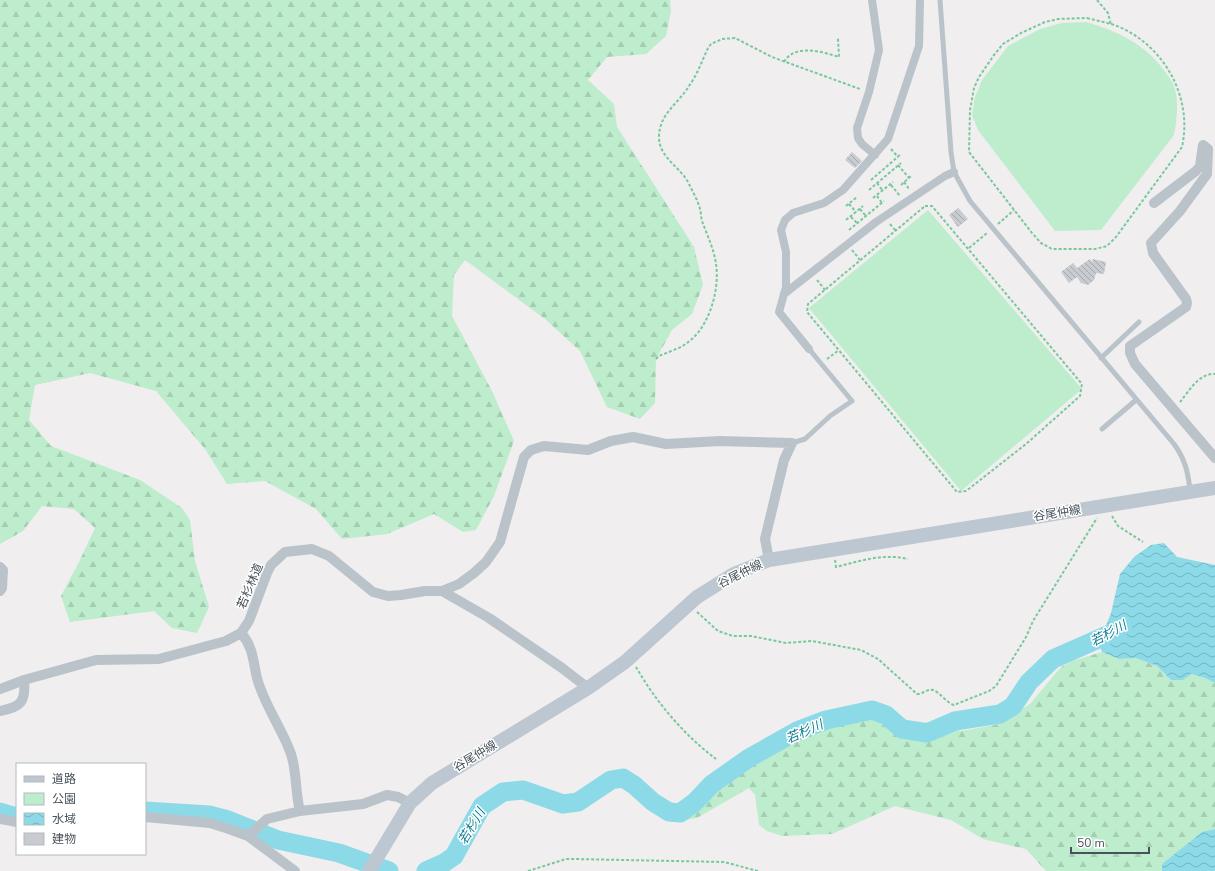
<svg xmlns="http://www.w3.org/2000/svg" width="1215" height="871" font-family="'Nunito Sans','Noto Sans JP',sans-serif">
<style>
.green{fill:#bdedcd}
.forest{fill:url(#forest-firs)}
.water{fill:url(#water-waves)}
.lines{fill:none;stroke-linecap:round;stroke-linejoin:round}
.river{stroke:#8cdae8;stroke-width:19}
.building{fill:url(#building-back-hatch)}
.path{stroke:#77c99c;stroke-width:2;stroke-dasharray:3 2;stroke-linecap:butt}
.service{stroke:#bac3ca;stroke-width:5}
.pedestrian{stroke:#bac3ca;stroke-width:8}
.minor{stroke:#bac3ca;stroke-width:10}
.secondary{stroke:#bcc7d1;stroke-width:14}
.labels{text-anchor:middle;stroke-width:3;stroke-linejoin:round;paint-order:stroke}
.street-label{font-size:12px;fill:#47525a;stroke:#fff}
.water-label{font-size:13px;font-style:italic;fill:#128094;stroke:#fff}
</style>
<defs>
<pattern id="forest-firs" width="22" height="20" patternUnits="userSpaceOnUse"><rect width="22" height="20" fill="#bdedcd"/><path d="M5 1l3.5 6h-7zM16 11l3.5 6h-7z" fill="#a4cdb2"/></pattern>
<pattern id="water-waves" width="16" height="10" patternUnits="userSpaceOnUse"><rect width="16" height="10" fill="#8cdae8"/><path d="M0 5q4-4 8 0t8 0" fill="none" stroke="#74b3bf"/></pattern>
<pattern id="building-back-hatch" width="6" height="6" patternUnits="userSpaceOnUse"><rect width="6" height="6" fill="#c8cbd0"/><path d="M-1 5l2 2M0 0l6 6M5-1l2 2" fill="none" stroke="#a4a7ac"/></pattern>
</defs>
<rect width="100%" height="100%" fill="#f0eeee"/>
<path class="green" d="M 1086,22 C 1118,31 1147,45 1166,73 C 1169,77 1173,82 1174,86 C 1179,102 1177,119 1174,135 L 1101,230 L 1055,231 L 978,130 L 972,115 L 975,97 L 982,80 L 1008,46 L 1040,29 L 1062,23 Z
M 928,210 L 1082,389 L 961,491 L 809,308 Z"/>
<path class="forest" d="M 0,0 L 670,0 L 671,11 L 666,36 L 646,54 L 607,57 L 588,80 L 614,104 L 617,127 L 694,247 L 703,285 L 692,314 L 672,330 L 656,359 L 655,403 L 640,419 L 607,407 L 580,351 L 545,319 L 465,260 L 454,275 L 452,316 L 492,391 L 514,441 L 494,496 L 476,530 L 463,532 L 434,514 L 387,534 L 342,539 L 316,509 L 265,481 L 227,484 L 205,449 L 156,391 L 90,373 L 35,385 L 29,420 L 51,446 L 140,480 L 182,508 L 190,520 L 195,561 L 209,607 L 197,633 L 172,628 L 154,611 L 70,622 L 61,596 L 79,562 L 95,528 L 74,509 L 42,506 L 23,531 L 0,544 Z
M 1102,652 L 1119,659 L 1136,658 L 1157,666 L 1171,680 L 1183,680 L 1190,674 L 1205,678 L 1215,683 L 1215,829 L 1202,832 L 1162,864 L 1162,871 L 1046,871 L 1026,849 L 983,839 L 951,820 L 895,806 L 832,834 L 782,836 L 767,831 L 759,825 L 755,795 L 749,788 L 697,818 L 685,820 L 699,786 L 792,727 L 890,708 L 906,720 L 930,723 L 961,731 L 995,725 L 1030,704 L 1061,667 L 1072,661 Z"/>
<path class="water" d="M 1164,543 L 1177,557 L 1215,565 L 1215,683 L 1205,678 L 1191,674 L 1183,680 L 1171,680 L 1157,666 L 1136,658 L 1119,659 L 1102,652 L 1099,643 L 1111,613 L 1120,574 L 1134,557 L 1151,545 Z
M 1215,829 L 1215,871 L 1162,871 L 1162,864 L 1202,832 Z"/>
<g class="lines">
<path class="river" d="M 145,811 L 209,815 L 228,820 L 278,840 L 339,853 L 389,871
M 0,812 L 17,817
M 426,871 L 444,863 L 454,856 L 482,806 L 503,792 L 523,790 L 563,804 L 578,802 L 611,780 L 623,778 L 634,785 L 653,802 L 669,812 L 680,813 L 695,802 L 712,784 L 749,758 L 797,731 L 826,720 L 872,710 L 886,715 L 902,729 L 927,733 L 955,721 L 1000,714 L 1013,706 L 1029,682 L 1053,659 L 1112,633 L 1123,625"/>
</g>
<path class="building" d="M 852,152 L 862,161 L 855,168 L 845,160 Z
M 958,208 L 968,219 L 958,227 L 949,215 Z
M 1090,259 L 1092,262 L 1093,259 L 1106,262 L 1104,274 L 1096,273 L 1094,280 L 1088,285 L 1081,283 L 1077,277 L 1069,283 L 1061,272 L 1073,263 L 1077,268 Z"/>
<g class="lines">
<path class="path" d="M 1097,0 L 1108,13 L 1111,25
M 1087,18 C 1097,21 1107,22 1117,26 C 1164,45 1193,97 1182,147 L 1116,237 L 1107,246 L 1095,249 L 1052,249 L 1041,243 L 1032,233 L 969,152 L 970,110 L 974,88 L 979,77 L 994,55 L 1003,44 L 1021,33 L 1045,22 L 1058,19 Z
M 784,62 C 795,43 823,52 839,57 L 838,38
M 891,149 L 898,157
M 898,165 L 909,178
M 871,180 L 901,154
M 904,182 L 909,189
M 877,183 L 883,191
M 891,185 L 900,196
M 901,185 L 912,175
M 869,190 L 901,163
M 877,196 L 882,203
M 873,198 L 893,182
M 849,204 L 856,212
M 846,206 L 857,197
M 925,206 L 932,206 L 1082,384 L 1080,396 L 1026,444 L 966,491 L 957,492 L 807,312 L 808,304 Z
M 860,209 L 866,216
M 851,217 L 857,223
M 846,220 L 863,206
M 890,224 L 896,231
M 998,224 L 1014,210
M 849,230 L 884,201
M 969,248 L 987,233
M 852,250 L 860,260
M 817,280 L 825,290
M 656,359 L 659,356 C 668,352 679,349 687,343 C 709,328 720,290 716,264 C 714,249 707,235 702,221 C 701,217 701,213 700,209 C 698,201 693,192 689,184 C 681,167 659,158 659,137 C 659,114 678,104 689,86 C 697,75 702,61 708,48 L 711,44 L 722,39 L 735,38 L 772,57 L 860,89
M 827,359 L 839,350
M 1180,402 C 1189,391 1199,373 1215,374
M 1112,516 L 1118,526 L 1143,542
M 835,560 L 836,567 C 860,561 883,553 908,559
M 697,612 L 718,631 L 733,636 L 751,636 L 786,643 L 812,641 L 861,650 L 878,659 L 917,694 C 923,694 926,689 933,690 C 939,692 946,702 954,705 L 989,691 L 996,686 L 1026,637 L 1033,621 L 1097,518
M 636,667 C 656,702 684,735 716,759
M 528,871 L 566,859 L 574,859 L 724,862 L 758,871"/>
<path class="service" d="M 940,0 L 951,152 L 954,172 L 970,201 L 1174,444 C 1185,459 1188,472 1190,490
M 1101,358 L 1139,322
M 1102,429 L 1136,400
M 792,443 L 805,439 L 830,416 L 852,401 L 809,349"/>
<path class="pedestrian" d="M 872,0 L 879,50 L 869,92 L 857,128 L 858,138 L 862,144 L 875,155
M 784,294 L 876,222 L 945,176 L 954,172
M 809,349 L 779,312 L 786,287 L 786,252 L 781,230 L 785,220 L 793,213 L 824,203 L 843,190 L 888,139 L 919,46 L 920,0"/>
<path class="minor" d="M 1154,203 L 1196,171 L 1200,166 L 1203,145 L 1208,149 L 1207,174 L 1180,211 L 1151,243 L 1153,253 L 1186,299 L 1187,303 L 1186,307 L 1130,346 L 1130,353 L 1135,364 L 1215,458
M 0,567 L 3,570 L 2,588 L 0,591
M 442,591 L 459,584 L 474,573 L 486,562 L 500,542 L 524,457 L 531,450 L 544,446 L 588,450 L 611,441 L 633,437 L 666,444 L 720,441 L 792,443 L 784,460 L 765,539 L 769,560
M 241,633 C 253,646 253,661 257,678 C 264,705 282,728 291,754 C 297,772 295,792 300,811
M 0,689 L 24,680 L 96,660 L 159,659 L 226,641 L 241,633 L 249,621 L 267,573 L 271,565 L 285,552 L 312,549 L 329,556 L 373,592 L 388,596 L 401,595 L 425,591 L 442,591 L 489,618 L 562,668 L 588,688
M 0,711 C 21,707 26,702 24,680
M 145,817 L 210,823 L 226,828 L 248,836 L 295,871
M 0,819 L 17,822
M 248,836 L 267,819 L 300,811 L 363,804 L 387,795 L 398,797 L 410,803"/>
<path class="secondary" d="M 369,871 L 410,803 L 432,783 L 588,688 L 625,662 L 697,597 L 734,574 L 769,560 L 1215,488"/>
</g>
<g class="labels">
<g class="street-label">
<text transform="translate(1057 513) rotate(-9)" y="4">谷尾仲線</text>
<text transform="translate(740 574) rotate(-26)" y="4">谷尾仲線</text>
<text transform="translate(250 586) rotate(-67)" y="4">若杉林道</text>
<text transform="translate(475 756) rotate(-31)" y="4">谷尾仲線</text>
</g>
<g class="water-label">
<text transform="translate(1108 633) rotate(-28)" y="5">若杉川</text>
<text transform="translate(804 731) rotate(-24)" y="5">若杉川</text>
<text transform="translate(471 826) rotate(-59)" y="5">若杉川</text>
</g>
</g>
<rect x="16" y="763" width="130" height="92" fill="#ffffff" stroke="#b5babd"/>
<rect x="24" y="776" width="20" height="6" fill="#bcc7d1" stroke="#b5babd"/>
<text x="52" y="783" font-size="12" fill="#47525a">道路</text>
<rect x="24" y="793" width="20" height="12" fill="#bdedcd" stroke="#b5babd"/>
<text x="52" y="803" font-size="12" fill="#47525a">公園</text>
<rect x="24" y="813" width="20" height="12" fill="url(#water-waves)" stroke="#b5babd"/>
<text x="52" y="823" font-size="12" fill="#47525a">水域</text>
<rect x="24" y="833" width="20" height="12" fill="#c8cbd0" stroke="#b5babd"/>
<text x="52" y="843" font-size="12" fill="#47525a">建物</text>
<path d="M1071 847v6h78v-6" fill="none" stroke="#47525a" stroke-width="2"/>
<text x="1077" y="847" font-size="12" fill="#47525a" stroke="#ffffff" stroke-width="3" paint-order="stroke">50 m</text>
</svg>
